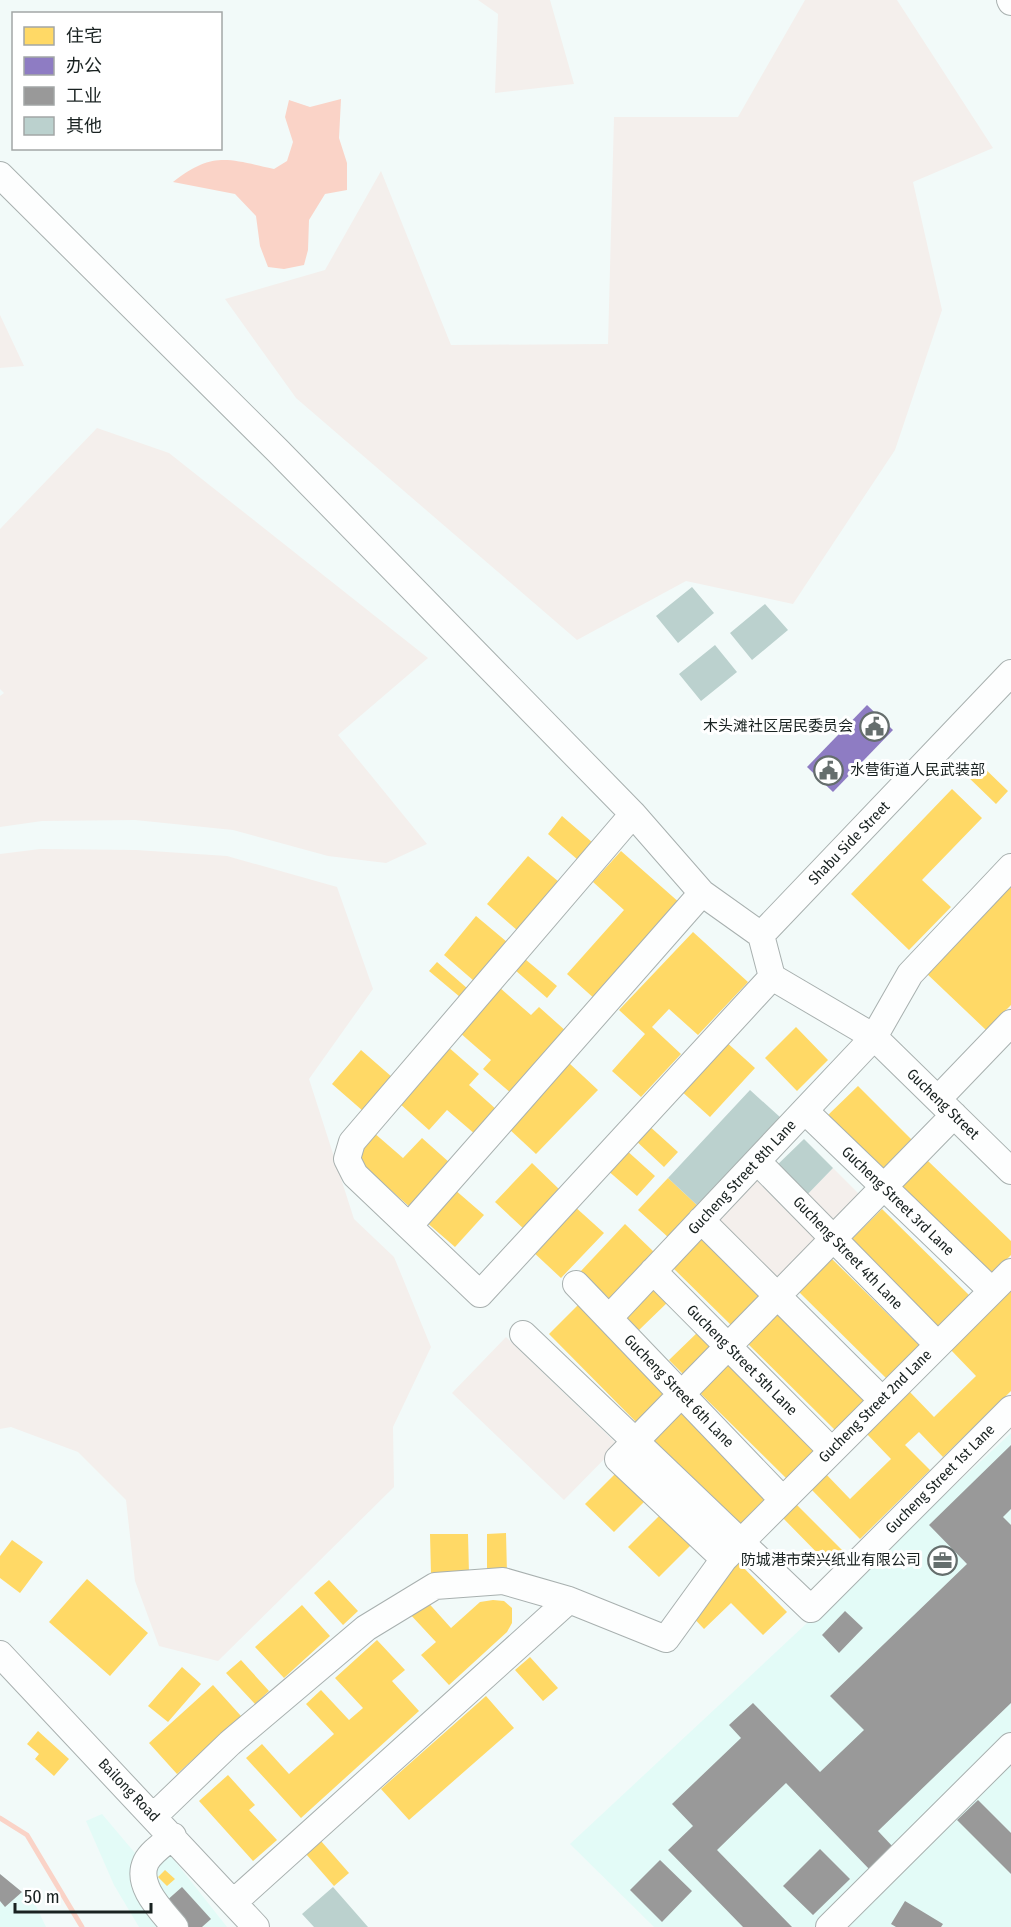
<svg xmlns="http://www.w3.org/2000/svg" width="1011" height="1927" font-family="'Fira Sans Condensed','Noto Sans SC',sans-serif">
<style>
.built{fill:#e3fbf7}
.green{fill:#f4efec}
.water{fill:#fad3c7}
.homes{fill:#ffd966}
.offices{fill:#8e7cc3}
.industry{fill:#999}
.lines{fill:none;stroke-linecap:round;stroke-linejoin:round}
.stream{stroke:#fad3c7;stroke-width:5}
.building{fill:#bbd1ce}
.minor-casing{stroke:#a8b0af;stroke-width:28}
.minor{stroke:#fdfefe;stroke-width:26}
.labels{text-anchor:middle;stroke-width:6;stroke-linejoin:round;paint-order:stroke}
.poi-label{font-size:15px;fill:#192221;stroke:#fff;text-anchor:end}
.street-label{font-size:15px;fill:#192221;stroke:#fff}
</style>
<rect width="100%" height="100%" fill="#f2faf9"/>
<path class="built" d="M 1011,1433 L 1011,1927 L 654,1927 L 570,1844 Z
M 102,1814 L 135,1853 L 156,1837 L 227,1927 L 139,1927 L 114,1885 L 86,1821 Z
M 0,1874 L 34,1902 L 46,1927 L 0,1927 Z"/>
<path class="green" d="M 478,0 L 550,0 L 574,84 L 495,93 L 498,14 Z
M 805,0 L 897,0 L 993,148 L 913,182 L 942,310 L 895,450 L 793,604 L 686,581 L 577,640 L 296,398 L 225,299 L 325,270 L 381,171 L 451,345 L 608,344 L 614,117 L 738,117 Z
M 0,315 L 24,366 L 0,368 Z
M 97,428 L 169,453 L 428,658 L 338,735 L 427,844 L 386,863 L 328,856 L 233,830 L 135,820 L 42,821 L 0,827 L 0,696 L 4,693 L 0,689 L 0,529 Z
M 40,849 L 136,850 L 227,856 L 337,887 L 373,989 L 309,1079 L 354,1219 L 394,1257 L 431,1347 L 393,1427 L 394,1487 L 218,1661 L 159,1646 L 135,1581 L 126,1500 L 78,1452 L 11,1427 L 0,1429 L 0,854 Z
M 833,1168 L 862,1197 L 831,1227 L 803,1199 Z
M 754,1178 L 819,1242 L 778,1283 L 713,1219 Z
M 506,1337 L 618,1445 L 564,1500 L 452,1393 Z"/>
<path class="water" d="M 341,99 L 339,138 L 347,163 L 347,190 L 325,194 L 309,220 L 308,250 L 304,265 L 284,269 L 268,267 L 260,246 L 256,216 L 235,194 L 173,182 C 213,151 228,159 274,169 L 287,161 L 293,142 L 285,117 L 289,100 L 310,107 Z"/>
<path class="homes" d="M 978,762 L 1008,791 L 996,804 L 966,775 Z
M 952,789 L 982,818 L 922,880 L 951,907 L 909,950 L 851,894 Z
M 562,816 L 593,843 L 578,860 L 548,834 Z
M 621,851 L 681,904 L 596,1000 L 567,974 L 624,910 L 593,882 Z
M 528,856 L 559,882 L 518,931 L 487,904 Z
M 1011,884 L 1011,1005 L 986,1030 L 925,972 Z
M 476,916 L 507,942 L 474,981 L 444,955 Z
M 693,932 L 748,982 L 698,1035 L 669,1009 L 652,1027 L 681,1054 L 641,1097 L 612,1071 L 645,1034 L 619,1010 Z
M 525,959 L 557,986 L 547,998 L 515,970 Z
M 437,962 L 468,989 L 460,997 L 429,971 Z
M 499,987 L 531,1015 L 539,1007 L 567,1032 L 512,1094 L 483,1069 L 491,1060 L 459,1032 Z
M 796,1027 L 828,1060 L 797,1091 L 765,1058 Z
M 724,1040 L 755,1068 L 710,1117 L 679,1089 Z
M 447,1046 L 479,1074 L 469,1085 L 497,1110 L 476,1135 L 447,1110 L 429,1130 L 398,1102 Z
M 361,1050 L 392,1077 L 363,1111 L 332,1084 Z
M 569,1063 L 598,1090 L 536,1154 L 507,1127 Z
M 858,1086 L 916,1144 L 885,1175 L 827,1116 Z
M 647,1124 L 678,1152 L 664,1167 L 634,1139 Z
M 373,1132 L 403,1158 L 422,1138 L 450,1163 L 411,1208 L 351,1155 Z
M 625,1149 L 655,1176 L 637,1196 L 606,1169 Z
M 928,1161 L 1011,1241 L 1011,1255 L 989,1277 L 899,1190 Z
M 532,1163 L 561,1191 L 525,1230 L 495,1202 Z
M 668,1178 L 698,1206 L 669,1238 L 638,1210 Z
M 454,1189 L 484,1215 L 455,1247 L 425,1221 Z
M 573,1205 L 604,1233 L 561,1278 L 531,1250 Z
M 882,1209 L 970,1296 L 938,1328 L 850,1241 Z
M 625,1224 L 655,1253 L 611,1300 L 580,1272 Z
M 702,1237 L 762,1296 L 732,1326 L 672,1267 Z
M 832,1259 L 920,1346 L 887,1379 L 799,1292 Z
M 655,1285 L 670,1300 L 639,1330 L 624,1315 Z
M 1011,1289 L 1011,1391 L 943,1457 L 919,1432 L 905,1445 L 930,1470 L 860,1539 L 809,1487 L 824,1472 L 850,1499 L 891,1459 L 865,1432 L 908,1390 L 934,1417 L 976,1376 L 950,1349 Z
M 579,1304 L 668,1393 L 637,1423 L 549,1334 Z
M 779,1311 L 867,1398 L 835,1430 L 747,1343 Z
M 700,1330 L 714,1345 L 684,1375 L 669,1360 Z
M 731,1360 L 819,1447 L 787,1479 L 699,1392 Z
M 682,1407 L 770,1494 L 737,1527 L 649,1440 Z
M 621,1468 L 650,1496 L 614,1532 L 585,1504 Z
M 794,1502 L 845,1553 L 831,1567 L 780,1515 Z
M 664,1511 L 695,1541 L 659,1577 L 628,1547 Z
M 506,1533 L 507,1574 L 487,1574 L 487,1534 Z
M 430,1534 L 468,1534 L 469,1574 L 431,1574 Z
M 12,1540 L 43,1562 L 20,1593 L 0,1578 L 0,1556 Z
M 737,1561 L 787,1612 L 763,1635 L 731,1603 L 704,1629 L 689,1613 Z
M 87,1579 L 148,1633 L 110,1676 L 49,1622 Z
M 329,1580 L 358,1611 L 343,1625 L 314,1593 Z
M 424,1598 L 451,1628 L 480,1602 L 493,1600 L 504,1601 L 512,1608 L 512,1623 L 507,1632 L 449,1685 L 421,1655 L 436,1642 L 408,1612 Z
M 302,1605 L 330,1636 L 284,1678 L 255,1647 Z
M 377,1640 L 405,1670 L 392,1681 L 419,1711 L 301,1818 L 246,1758 L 262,1744 L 289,1774 L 334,1734 L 306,1704 L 321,1690 L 349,1720 L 363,1708 L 335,1678 Z
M 530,1657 L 558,1688 L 543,1701 L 515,1670 Z
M 241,1660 L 269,1691 L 255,1704 L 226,1673 Z
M 182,1667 L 201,1684 L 168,1722 L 148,1706 Z
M 213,1685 L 241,1716 L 177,1774 L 149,1743 Z
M 486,1696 L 514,1728 L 409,1820 L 381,1789 Z
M 38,1731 L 69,1759 L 54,1776 L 35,1759 L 39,1754 L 27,1744 Z
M 228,1775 L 255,1805 L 249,1810 L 277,1840 L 253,1861 L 199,1801 Z
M 321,1841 L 349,1873 L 334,1886 L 306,1854 Z
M 165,1870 L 175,1879 L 167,1886 L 158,1877 Z"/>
<path class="offices" d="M 867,705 L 893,730 L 833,792 L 807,767 Z"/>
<path class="industry" d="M 1011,1445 L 1011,1509 L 1003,1517 L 1011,1525 L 1011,1703 L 878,1831 L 894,1848 L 871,1871 L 786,1783 L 717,1850 L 792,1927 L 743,1927 L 668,1850 L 693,1826 L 672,1804 L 741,1738 L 729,1725 L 753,1703 L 820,1772 L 864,1730 L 830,1696 L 967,1564 L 929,1525 Z
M 845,1611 L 863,1628 L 839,1653 L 822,1635 Z
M 978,1800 L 1011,1833 L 1011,1874 L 957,1820 Z
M 820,1849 L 850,1879 L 813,1915 L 783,1886 Z
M 660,1860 L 692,1891 L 662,1922 L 630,1890 Z
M 0,1874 L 22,1892 L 5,1907 L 0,1901 Z
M 182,1887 L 211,1919 L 202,1927 L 187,1927 L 165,1902 Z
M 905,1901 L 943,1924 L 941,1927 L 896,1927 L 891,1924 Z"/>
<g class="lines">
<path class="stream" d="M 0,1818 L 27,1835 L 82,1927"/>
</g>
<path class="building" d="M 692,587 L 714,613 L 678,643 L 656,616 Z
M 765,604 L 788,630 L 752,660 L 730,633 Z
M 715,645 L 737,672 L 701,701 L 679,674 Z
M 750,1090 L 781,1118 L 698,1206 L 668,1178 Z
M 804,1139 L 833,1168 L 803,1199 L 773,1169 Z
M 333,1887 L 368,1927 L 314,1927 L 302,1914 Z"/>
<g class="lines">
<defs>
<path id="minor" d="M 1010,0 L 1011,2
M 0,175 L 278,451 L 633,814 L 702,893 L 761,935 L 772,977 L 874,1037 L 1011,1171
M 633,814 L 352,1142 L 347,1159 L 355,1175 L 480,1294 L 772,977
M 761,935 L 1011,673
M 938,1099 L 1011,1023
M 805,1111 L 992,1291
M 757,1161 L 938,1345
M 701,1220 L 882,1400
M 409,1226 L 702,893
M 653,1271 L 831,1450
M 576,1284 L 782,1499
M 609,1318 L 874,1037 L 910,974 L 1011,867
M 523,1334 L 811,1609 L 1011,1409
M 724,1559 L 618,1459 L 954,1115
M 0,1654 L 256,1927
M 154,1816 L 230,1743 L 366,1628 L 435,1586 L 503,1581 L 569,1600
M 173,1836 C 165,1843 151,1852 146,1862 C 135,1885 161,1910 175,1927
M 234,1902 L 569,1600 L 666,1639 L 724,1559 L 1011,1272
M 829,1927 L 1011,1746"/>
</defs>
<use href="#minor" class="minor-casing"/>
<use href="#minor" class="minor"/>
</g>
<defs>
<symbol id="civic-ring" viewBox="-11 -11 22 22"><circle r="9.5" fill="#fff" stroke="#656e6d" stroke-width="1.5"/><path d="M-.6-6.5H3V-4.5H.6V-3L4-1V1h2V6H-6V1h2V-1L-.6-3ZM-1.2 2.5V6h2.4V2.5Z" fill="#656e6d"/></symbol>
<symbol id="office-ring" viewBox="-11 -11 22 22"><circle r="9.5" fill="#fff" stroke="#656e6d" stroke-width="1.5"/><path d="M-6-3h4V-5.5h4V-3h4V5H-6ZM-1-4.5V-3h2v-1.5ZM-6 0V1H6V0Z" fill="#656e6d"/></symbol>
</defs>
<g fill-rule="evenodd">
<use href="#civic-ring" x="858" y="710" width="33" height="33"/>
<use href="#civic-ring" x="812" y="754" width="33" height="33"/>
<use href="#office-ring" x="926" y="1544" width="33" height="33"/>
</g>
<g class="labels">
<g class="poi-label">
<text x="853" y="731">木头滩社区居民委员会</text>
<text x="850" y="775" text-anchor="start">水营街道人民武装部</text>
<text x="921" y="1565">防城港市荣兴纸业有限公司</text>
</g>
<g class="street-label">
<text transform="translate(849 843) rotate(-46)" y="5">Shabu Side Street</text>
<text transform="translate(943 1104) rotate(44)" y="5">Gucheng Street</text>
<text transform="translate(742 1177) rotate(-47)" y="5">Gucheng Street 8th Lane</text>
<text transform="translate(898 1201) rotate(44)" y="5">Gucheng Street 3rd Lane</text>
<text transform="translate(848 1253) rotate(46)" y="5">Gucheng Street 4th Lane</text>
<text transform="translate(742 1360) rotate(45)" y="5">Gucheng Street 5th Lane</text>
<text transform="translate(679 1391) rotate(46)" y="5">Gucheng Street 6th Lane</text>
<text transform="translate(875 1406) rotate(-45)" y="5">Gucheng Street 2nd Lane</text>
<text transform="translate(940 1479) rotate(-45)" y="5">Gucheng Street 1st Lane</text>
<text transform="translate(129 1790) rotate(46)" y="5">Bailong Road</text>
</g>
</g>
<rect x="12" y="12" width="210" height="138" fill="#ffffff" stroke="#a3a7a6" stroke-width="1.5"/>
<rect x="24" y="27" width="30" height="18" fill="#ffd966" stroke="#a3a7a6" stroke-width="1.5"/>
<text x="66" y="42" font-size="18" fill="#192221">住宅</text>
<rect x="24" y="57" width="30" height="18" fill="#8e7cc3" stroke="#a3a7a6" stroke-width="1.5"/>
<text x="66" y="72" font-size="18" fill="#192221">办公</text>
<rect x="24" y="87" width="30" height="18" fill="#999999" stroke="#a3a7a6" stroke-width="1.5"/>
<text x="66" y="102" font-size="18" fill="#192221">工业</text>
<rect x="24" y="117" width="30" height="18" fill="#bbd1ce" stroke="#a3a7a6" stroke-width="1.5"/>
<text x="66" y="132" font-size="18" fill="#192221">其他</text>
<path d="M15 1903v9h136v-9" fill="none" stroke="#192221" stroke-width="3"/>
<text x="24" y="1903" font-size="18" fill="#192221" stroke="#ffffff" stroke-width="4.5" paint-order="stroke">50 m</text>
</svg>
